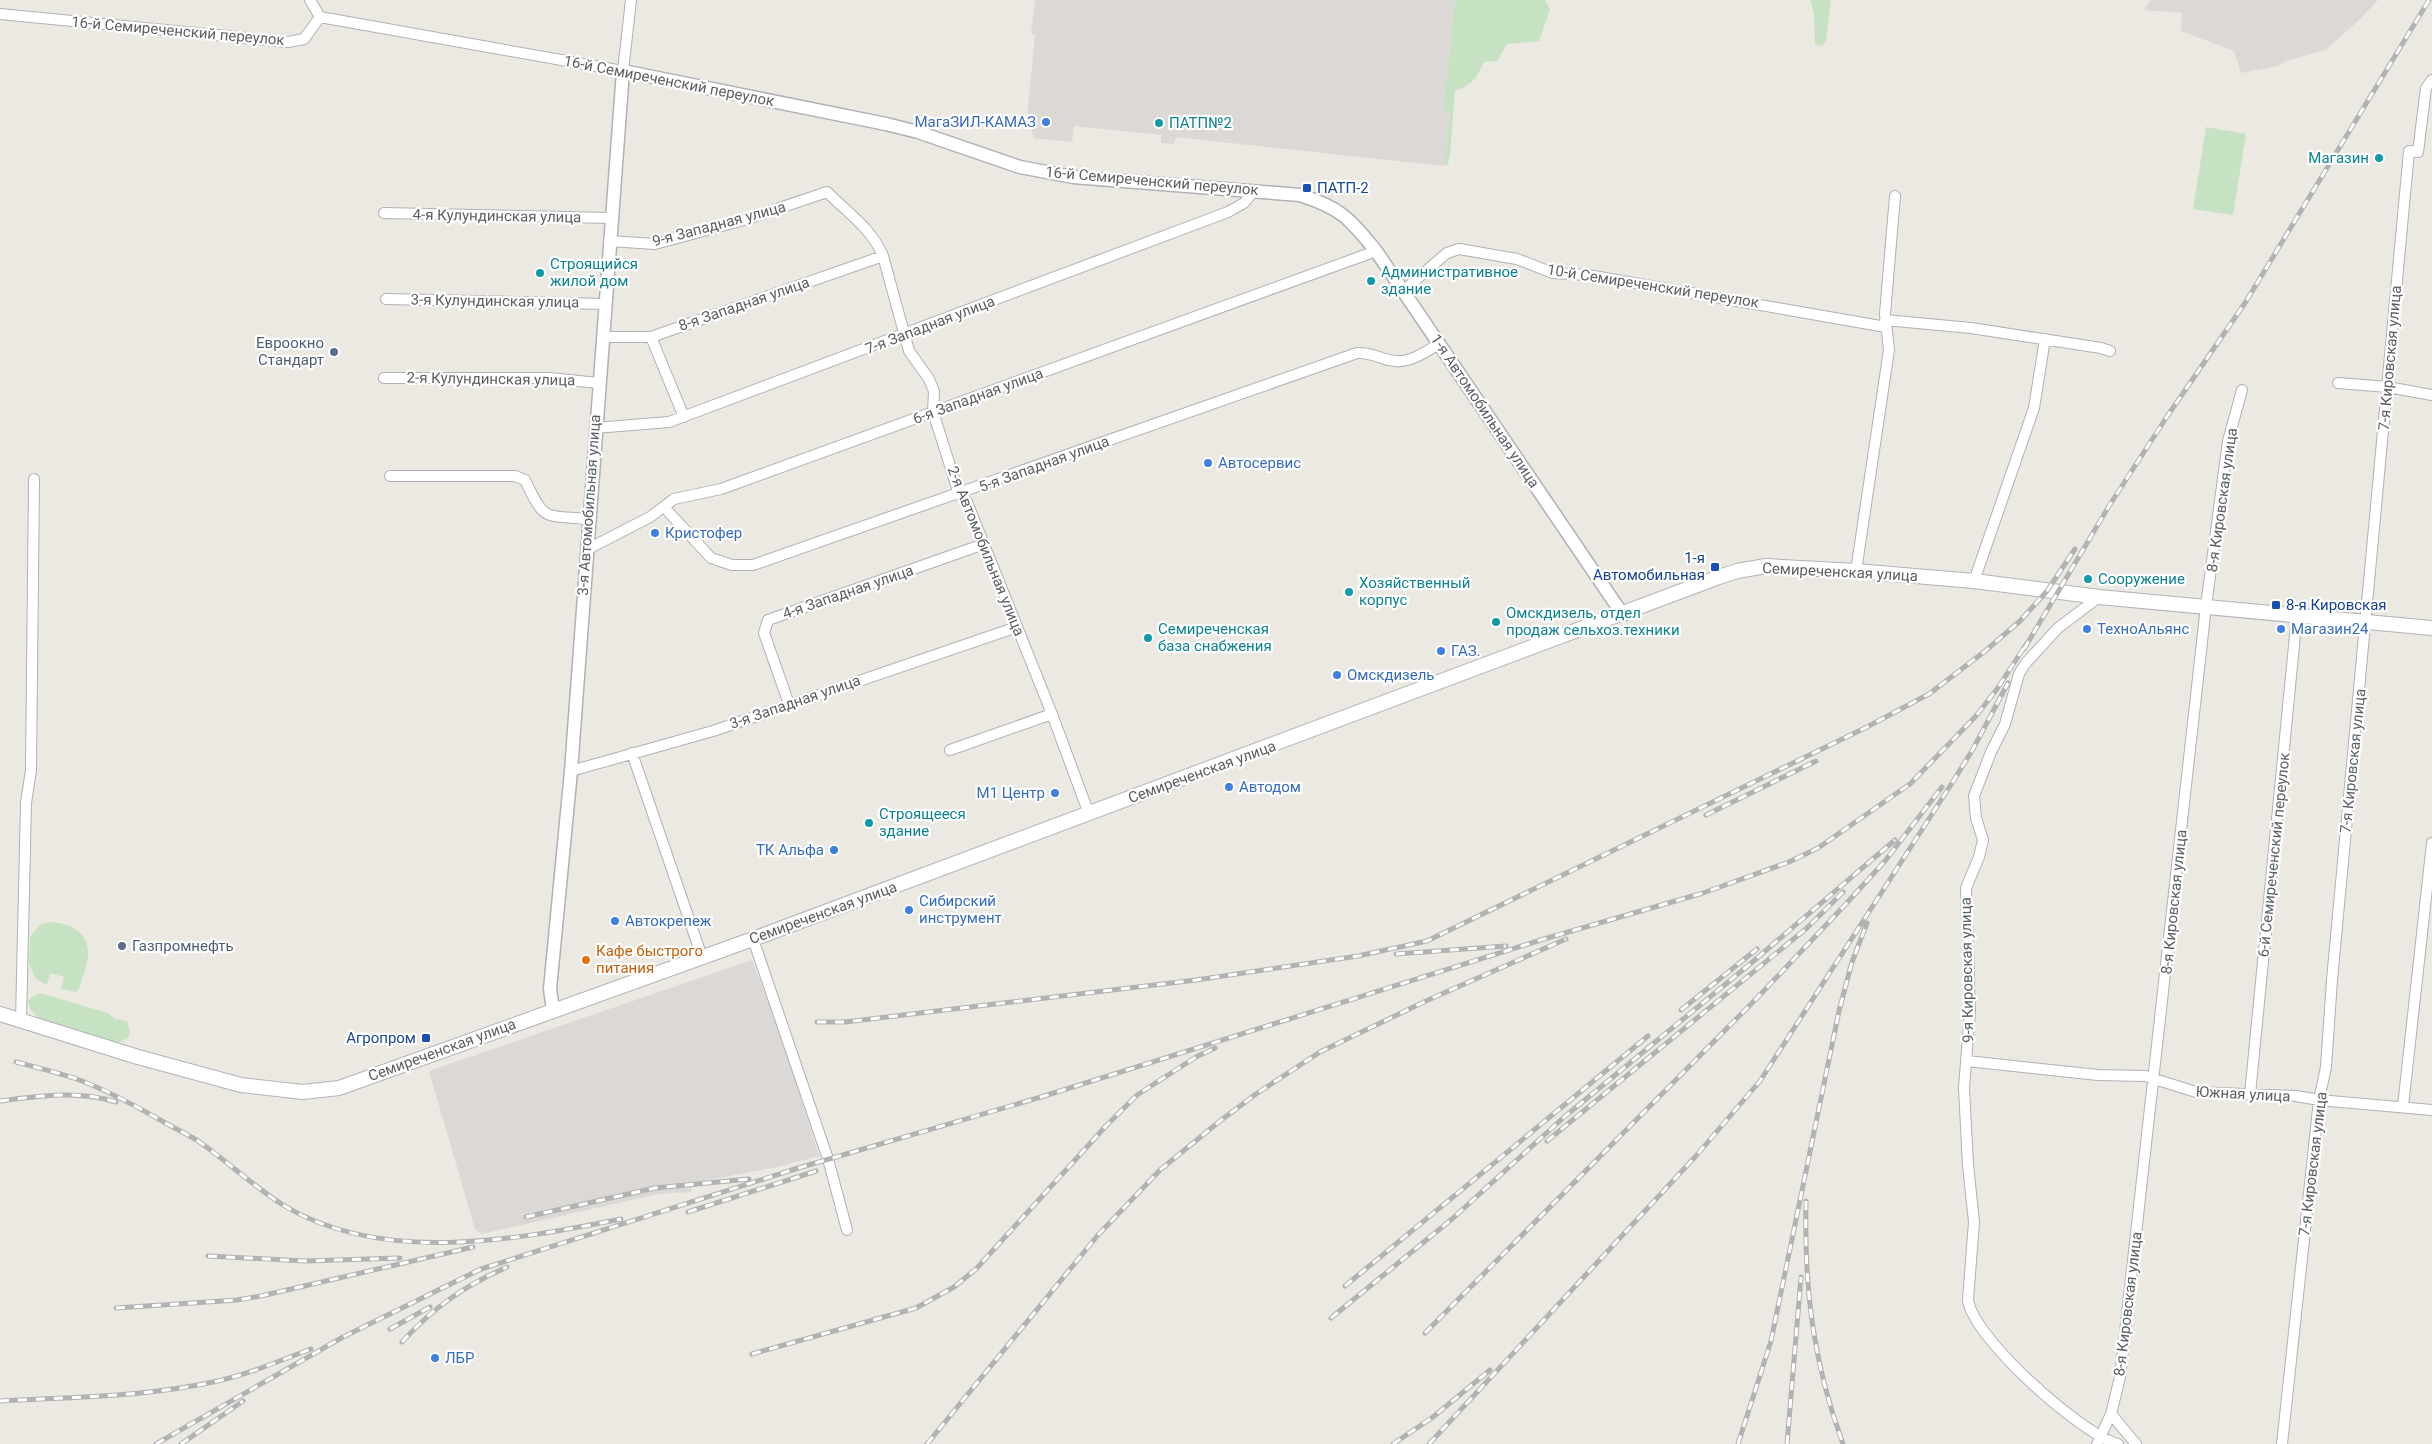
<svg xmlns="http://www.w3.org/2000/svg" width="2432" height="1444" font-family="Roboto,sans-serif">
<style>
.industrial{fill:#dbd8d5}
.green{fill:#c6e2c2}
.lines{fill:none;stroke-linecap:round;stroke-linejoin:round}
.minor-casing{stroke:#afb1b4;stroke-width:12}
.tertiary-casing{stroke:#afb1b4;stroke-width:15}
.secondary-casing{stroke:#b0b3b7;stroke-width:16}
.minor{stroke:#fff;stroke-width:10}
.tertiary{stroke:#fff;stroke-width:12}
.secondary{stroke:#fff;stroke-width:14}
.rail-casing{stroke:#b1b2b2;stroke-width:5}
.rail{stroke:#fff;stroke-width:3;stroke-dasharray:9;stroke-linecap:butt}
.shop-dot{fill:#3f7fe0;stroke:#fff;stroke-width:2}
.culture-dot{fill:#0f9aa8;stroke:#fff;stroke-width:2}
.transit-dot{fill:#1a4fb4;stroke:#fff;stroke-width:2}
.service-dot{fill:#5c6f8a;stroke:#fff;stroke-width:2}
.food-dot{fill:#e8710a;stroke:#fff;stroke-width:2}
.labels{text-anchor:middle;stroke-width:4.5;stroke-linejoin:round;paint-order:stroke}
.street-label{font-size:15px;fill:#5b5f62;stroke:#fff}
.shop-label{font-size:15px;fill:#366cbe;stroke:#fff;text-anchor:start}
.culture-label{font-size:15px;fill:#0d838f;stroke:#fff;text-anchor:start}
.transit-label{font-size:15px;fill:#164399;stroke:#fff;text-anchor:start}
.service-label{font-size:15px;fill:#4e5e75;stroke:#fff;text-anchor:end}
.food-label{font-size:15px;fill:#c56008;stroke:#fff;text-anchor:start}
</style>
<rect width="100%" height="100%" fill="#ece9e3"/>
<path class="industrial" d="M 1035,0 L 1455,0 L 1443,111 L 1450,112 L 1444,166 L 1176,137 L 1174,144 L 1161,143 L 1161,135 L 1074,126 L 1072,142 L 1034,138 L 1027,119 L 1035,35 L 1031,34 Z
M 2151,0 L 2378,0 L 2358,21 L 2325,50 L 2286,61 L 2278,66 L 2241,73 L 2234,51 L 2181,31 L 2182,13 L 2144,10 Z
M 752,960 L 780,1032 L 819,1156 L 777,1167 L 692,1183 L 691,1192 L 658,1194 L 481,1234 L 475,1229 L 429,1071 Z"/>
<path class="green" d="M 1455,0 L 1545,0 L 1550,9 L 1539,41 L 1507,44 L 1497,61 L 1484,62 C 1477,78 1472,85 1455,91 L 1450,155 L 1448,164 L 1444,166 L 1450,112 L 1443,111 Z
M 1810,0 L 1831,0 L 1826,41 L 1822,46 L 1815,44 L 1814,13 Z
M 2206,127 L 2246,134 L 2233,215 L 2193,209 Z
M 48,922 C 80,923 95,940 85,970 C 82,977 81,987 76,992 L 61,989 L 64,977 L 50,973 L 47,985 L 36,979 L 29,964 L 30,938 L 33,933 L 40,925 Z
M 40,993 L 108,1013 L 115,1019 L 127,1021 L 130,1032 L 128,1038 L 118,1043 L 39,1019 L 30,1009 L 28,1000 Z"/>
<g class="lines">
<defs>
<path id="minor" d="M 310,0 L 320,17
M 0,14 L 288,42 L 304,39 L 320,17 L 623,71 L 631,0
M 384,213 L 611,218
M 609,241 L 655,244 L 744,220 L 827,192 C 847,212 872,229 883,256 L 909,351 L 929,379 L 934,391 L 933,412 L 959,494 L 967,502 L 1052,714 L 1089,814
M 1404,290 L 1447,253 L 1459,249 L 1517,259 L 1553,273 L 1588,275 L 1886,327
M 386,299 L 605,304
M 1885,320 L 1971,328 L 2101,348 L 2110,351
M 603,337 L 651,337 L 883,256
M 651,337 L 684,417
M 384,378 L 550,378 L 598,383
M 2338,383 L 2388,387 L 2432,395
M 595,428 L 669,422 L 1228,212 L 1244,203 L 1254,191
M 390,476 L 515,476 L 525,480 C 545,522 543,515 588,519
M 664,507 L 711,558 L 732,565 L 753,565 L 1357,353 C 1373,352 1381,360 1395,361 C 1410,363 1427,351 1439,344
M 586,550 L 650,517 L 674,499 L 721,489 L 1376,251
M 1856,571 L 1889,350 L 1885,314 L 1895,196
M 1974,581 L 2034,408 L 2045,339
M 2099,597 L 2058,628 L 2025,664 L 2019,674 L 2005,724 L 1991,752 L 1974,796 L 1976,818 L 1983,840 L 1979,857 L 1966,888 L 1970,1011 L 1964,1088 L 1968,1165 L 1974,1222 L 1968,1300 C 1973,1338 2081,1434 2118,1444
M 789,704 L 764,633 L 768,620 L 984,544
M 950,750 L 1052,714
M 632,753 L 702,957
M 571,771 L 713,731 L 1017,627
M 753,939 L 828,1159 L 847,1230
M 21,1020 L 26,803 L 31,770 L 34,479
M 1967,1061 L 2098,1075 L 2145,1076 L 2196,1092 L 2296,1096 L 2319,1100 L 2432,1110
M 2250,1094 L 2297,615
M 2403,1106 L 2432,843
M 2097,1444 L 2111,1414
M 2136,1444 L 2111,1414 L 2120,1377 L 2206,606 L 2228,441 L 2242,390
M 2282,1444 L 2319,1100 L 2326,1067 L 2332,980 L 2409,151 L 2418,152 L 2426,88 L 2432,80"/>
<path id="tertiary" d="M 553,1010 L 550,989 L 571,771 L 623,71 L 886,124 L 918,132 L 1020,167 L 1073,177 L 1300,195 C 1341,208 1349,218 1376,251 L 1623,615"/>
<path id="secondary" d="M 0,1014 L 138,1057 L 241,1085 L 303,1092 L 339,1088 L 753,939 L 1719,577 L 1737,571 L 1766,566 L 1856,571 L 1974,581 L 2099,597 L 2432,628"/>
</defs>
<use href="#minor" class="minor-casing"/>
<use href="#tertiary" class="tertiary-casing"/>
<use href="#secondary" class="secondary-casing"/>
<use href="#minor" class="minor"/>
<use href="#tertiary" class="tertiary"/>
<use href="#secondary" class="secondary"/>
<defs>
<path id="rail" d="M 2024,649 L 2109,506 L 2166,418 L 2245,303 L 2429,0
M 1706,815 L 1816,761
M 1396,954 L 1506,946
M 1681,1010 L 1757,949
M 817,1022 L 845,1022 L 1196,980 L 1358,956 L 1427,941 L 1865,728 L 1929,694 L 1984,652 L 2020,621 L 2047,591 L 2075,549
M 16,1062 C 35,1067 55,1072 74,1078 C 105,1089 134,1105 162,1121 C 174,1128 187,1134 198,1141 C 227,1161 253,1186 283,1205 C 382,1265 515,1240 621,1219
M 0,1101 C 39,1096 78,1090 116,1102
M 1547,1141 L 1807,928 L 1843,892
M 1806,1201 C 1804,1288 1813,1362 1843,1444
M 688,1212 L 816,1171
M 526,1217 L 655,1188 L 749,1179
M 208,1256 L 305,1261 L 400,1258
M 1345,1286 L 1648,1036
M 116,1308 L 237,1300 L 261,1296 L 473,1247
M 1331,1318 L 1452,1219 L 1563,1118 L 1750,964 L 1895,840
M 390,1329 L 430,1307
M 1425,1333 L 1757,998 L 1844,906 L 1885,861 L 1942,787
M 402,1342 C 434,1307 464,1286 507,1267
M 752,1354 L 916,1308 L 954,1287 L 976,1269 L 1105,1127 L 1137,1095 L 1196,1057 L 1215,1048
M 0,1401 C 71,1397 144,1397 213,1382 C 247,1375 279,1361 311,1349
M 156,1444 L 343,1337 L 481,1269 L 795,1169 L 1041,1097 L 1544,939 L 1703,893 L 1789,862 L 1818,848 L 1910,784 L 1976,716 L 1997,689 L 2027,643
M 181,1444 L 243,1401
M 927,1444 L 1098,1235 L 1160,1170 L 1220,1121 L 1256,1094 L 1320,1052 L 1428,1000 L 1566,939
M 1393,1444 L 1433,1417 L 1490,1370
M 1429,1444 L 1695,1157 L 1760,1081 L 1954,780 L 1973,749 L 2008,683
M 1738,1444 L 1771,1341 L 1839,1011 L 1852,962 L 1867,923
M 1787,1444 L 1801,1277"/>
</defs>
<use href="#rail" class="rail-casing"/>
<use href="#rail" class="rail"/>
</g>
<g class="shop-dot">
<circle cx="1046" cy="122" r="5"/>
<circle cx="1208" cy="463" r="5"/>
<circle cx="655" cy="533" r="5"/>
<circle cx="2087" cy="629" r="5"/>
<circle cx="2281" cy="629" r="5"/>
<circle cx="1441" cy="651" r="5"/>
<circle cx="1337" cy="675" r="5"/>
<circle cx="1229" cy="787" r="5"/>
<circle cx="1055" cy="793" r="5"/>
<circle cx="834" cy="850" r="5"/>
<circle cx="909" cy="910" r="5"/>
<circle cx="615" cy="921" r="5"/>
<circle cx="435" cy="1358" r="5"/>
</g>
<g class="culture-dot">
<circle cx="1159" cy="123" r="5"/>
<circle cx="2379" cy="158" r="5"/>
<circle cx="540" cy="273" r="5"/>
<circle cx="1371" cy="281" r="5"/>
<circle cx="2088" cy="579" r="5"/>
<circle cx="1349" cy="592" r="5"/>
<circle cx="1496" cy="622" r="5"/>
<circle cx="1148" cy="638" r="5"/>
<circle cx="869" cy="823" r="5"/>
</g>
<g class="transit-dot">
<rect x="1302" y="183" width="10" height="10" rx="2.5"/>
<rect x="1710" y="562" width="10" height="10" rx="2.5"/>
<rect x="2271" y="600" width="10" height="10" rx="2.5"/>
<rect x="421" y="1033" width="10" height="10" rx="2.5"/>
</g>
<g class="service-dot">
<circle cx="334" cy="352" r="5"/>
<circle cx="122" cy="946" r="5"/>
</g>
<circle class="food-dot" cx="586" cy="960" r="5"/>
<g class="labels">
<g class="street-label">
<text transform="translate(178 31) rotate(5)" y="5">16-й Семиреченский переулок</text>
<text transform="translate(669 81) rotate(11)" y="5">16-й Семиреченский переулок</text>
<text transform="translate(1152 181) rotate(5)" y="5">16-й Семиреченский переулок</text>
<text transform="translate(497 216) rotate(1)" y="5">4-я Кулундинская улица</text>
<text transform="translate(719 224) rotate(-15)" y="5">9-я Западная улица</text>
<text transform="translate(1653 286) rotate(9)" y="5">10-й Семиреченский переулок</text>
<text transform="translate(495 301) rotate(1)" y="5">3-я Кулундинская улица</text>
<text transform="translate(744 304) rotate(-19)" y="5">8-я Западная улица</text>
<text transform="translate(930 325) rotate(-21)" y="5">7-я Западная улица</text>
<text transform="translate(2390 358) rotate(-85)" y="5">7-я Кировская улица</text>
<text transform="translate(491 379) rotate(1)" y="5">2-я Кулундинская улица</text>
<text transform="translate(978 396) rotate(-20)" y="5">6-я Западная улица</text>
<text transform="translate(1485 411) rotate(56)" y="5">1-я Автомобильная улица</text>
<text transform="translate(1044 464) rotate(-20)" y="5">5-я Западная улица</text>
<text transform="translate(2222 500) rotate(-82)" y="5">8-я Кировская улица</text>
<text transform="translate(589 505) rotate(-86)" y="5">3-я Автомобильная улица</text>
<text transform="translate(986 551) rotate(68)" y="5">2-я Автомобильная улица</text>
<text transform="translate(1840 572) rotate(3)" y="5">Семиреченская улица</text>
<text transform="translate(848 592) rotate(-19)" y="5">4-я Западная улица</text>
<text transform="translate(795 702) rotate(-19)" y="5">3-я Западная улица</text>
<text transform="translate(2353 761) rotate(-84)" y="5">7-я Кировская улица</text>
<text transform="translate(1202 772) rotate(-20)" y="5">Семиреченская улица</text>
<text transform="translate(2274 855) rotate(-84)" y="5">6-й Семиреченский переулок</text>
<text transform="translate(2174 902) rotate(-84)" y="5">8-я Кировская улица</text>
<text transform="translate(823 913) rotate(-20)" y="5">Семиреченская улица</text>
<text transform="translate(1967 970) rotate(-91)" y="5">9-я Кировская улица</text>
<text transform="translate(442 1050) rotate(-20)" y="5">Семиреченская улица</text>
<text transform="translate(2243 1094) rotate(3)" y="5">Южная улица</text>
<text transform="translate(2313 1164) rotate(-83)" y="5">7-я Кировская улица</text>
<text transform="translate(2128 1304) rotate(-83)" y="5">8-я Кировская улица</text>
</g>
<g class="shop-label">
<text x="1036" y="127" text-anchor="end">МагаЗИЛ-КАМАЗ</text>
<text x="1218" y="468">Автосервис</text>
<text x="665" y="538">Кристофер</text>
<text x="2097" y="634">ТехноАльянс</text>
<text x="2291" y="634">Магазин24</text>
<text x="1451" y="656">ГАЗ.</text>
<text x="1347" y="680">Омскдизель</text>
<text x="1239" y="792">Автодом</text>
<text x="1045" y="798" text-anchor="end">М1 Центр</text>
<text x="824" y="855" text-anchor="end">ТК Альфа</text>
<text x="919" y="906">Сибирский<tspan x="919" dy="17">инструмент</tspan></text>
<text x="625" y="926">Автокрепеж</text>
<text x="445" y="1363">ЛБР</text>
</g>
<g class="culture-label">
<text x="1169" y="128">ПАТП№2</text>
<text x="2369" y="163" text-anchor="end">Магазин</text>
<text x="550" y="269">Строящийся<tspan x="550" dy="17">жилой дом</tspan></text>
<text x="1381" y="277">Административное<tspan x="1381" dy="17">здание</tspan></text>
<text x="2098" y="584">Сооружение</text>
<text x="1359" y="588">Хозяйственный<tspan x="1359" dy="17">корпус</tspan></text>
<text x="1506" y="618">Омскдизель, отдел<tspan x="1506" dy="17">продаж сельхоз.техники</tspan></text>
<text x="1158" y="634">Семиреченская<tspan x="1158" dy="17">база снабжения</tspan></text>
<text x="879" y="819">Строящееся<tspan x="879" dy="17">здание</tspan></text>
</g>
<g class="transit-label">
<text x="1317" y="193">ПАТП-2</text>
<text x="1705" y="563" text-anchor="end">1-я<tspan x="1705" dy="17">Автомобильная</tspan></text>
<text x="2286" y="610">8-я Кировская</text>
<text x="416" y="1043" text-anchor="end">Агропром</text>
</g>
<g class="service-label">
<text x="324" y="348">Евроокно<tspan x="324" dy="17">Стандарт</tspan></text>
<text x="132" y="951" text-anchor="start">Газпромнефть</text>
</g>
<g class="food-label">
<text x="596" y="956">Кафе быстрого<tspan x="596" dy="17">питания</tspan></text>
</g>
</g>
</svg>
